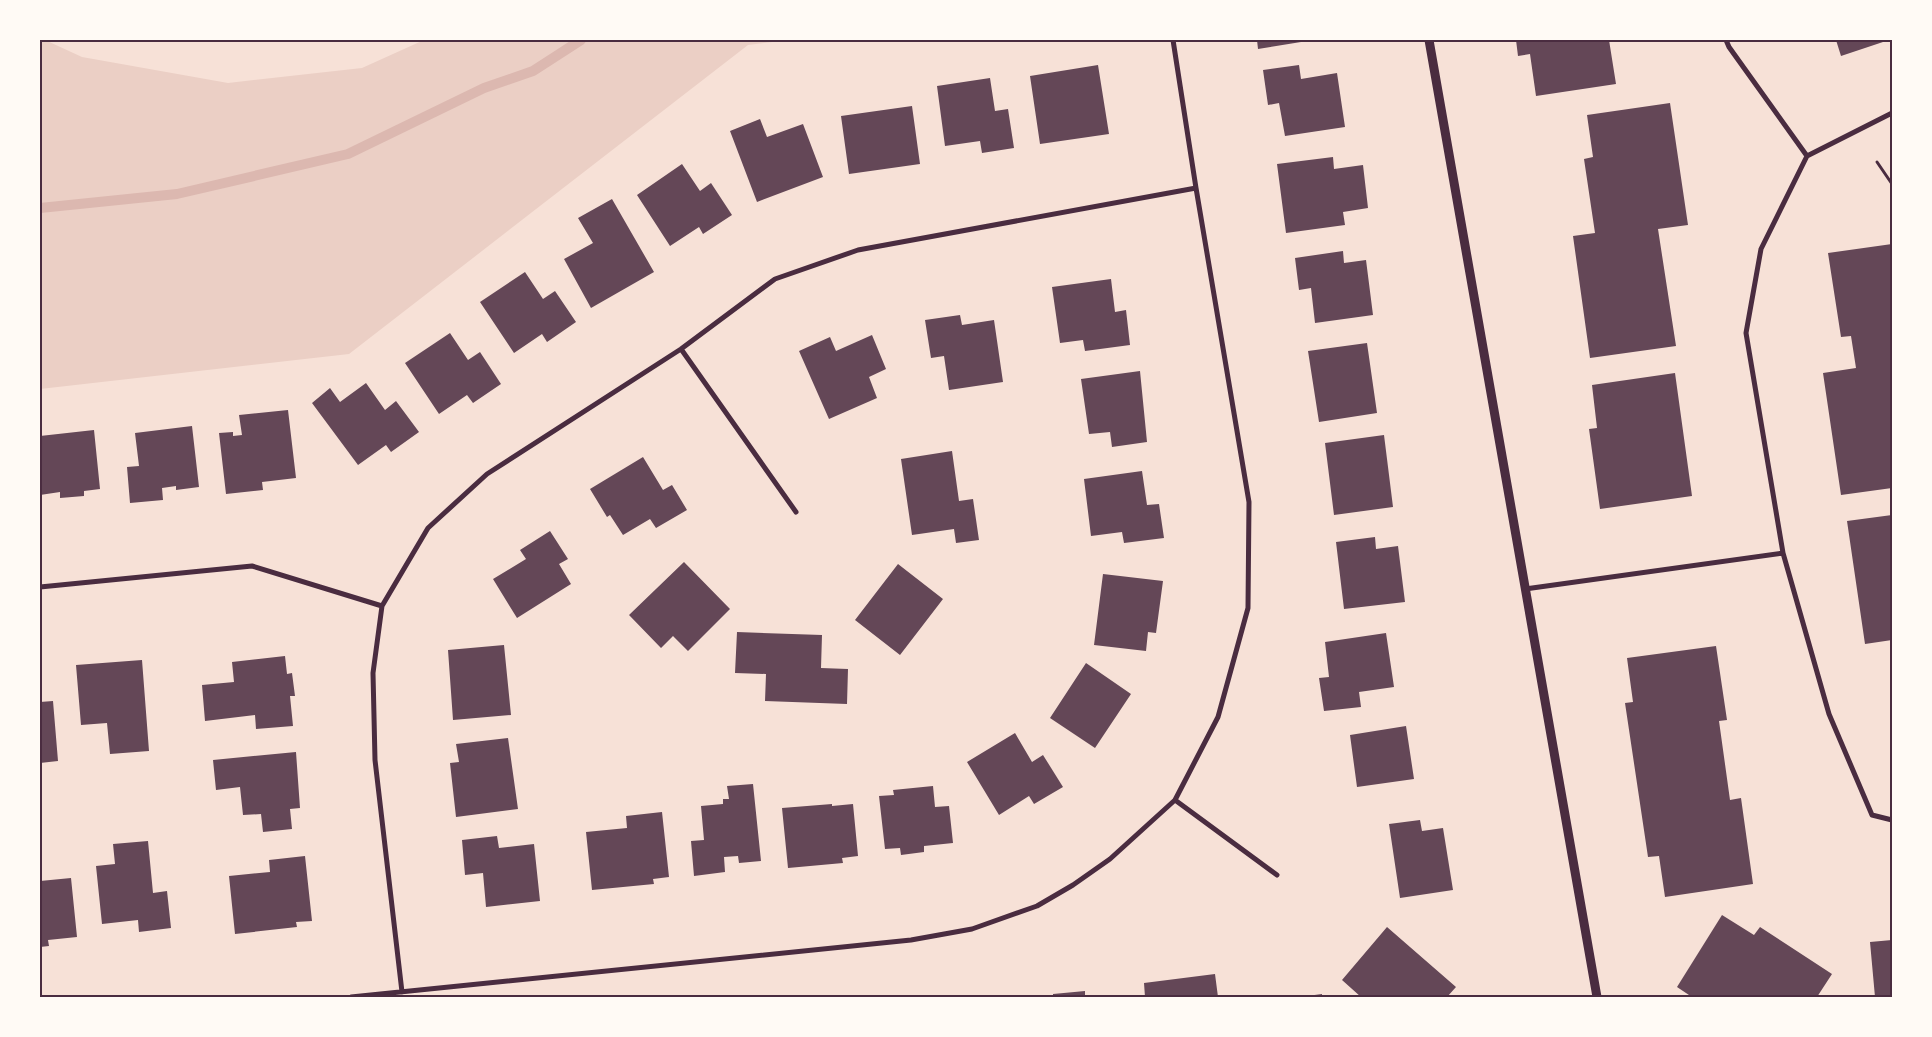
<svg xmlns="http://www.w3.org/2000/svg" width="1932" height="1037" font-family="Rubik,sans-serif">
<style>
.green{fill:#ebcfc5}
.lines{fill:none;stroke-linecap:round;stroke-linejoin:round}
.stream{stroke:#dcb8b0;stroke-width:10}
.building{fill:#644757}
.path{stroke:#4a2c40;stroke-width:3}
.minor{stroke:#4a2c40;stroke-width:5}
.tertiary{stroke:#4a2c40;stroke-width:9}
.neatline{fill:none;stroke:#4a2c40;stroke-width:2}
</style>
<rect width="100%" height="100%" fill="#f7e1d7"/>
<path class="green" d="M 40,40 L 45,40 L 82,57 L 228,83 L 362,68 L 424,40 L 788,40 L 748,45 L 349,354 L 40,389 Z"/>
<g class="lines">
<path class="stream" d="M 40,208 L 177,194 L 348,154 L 484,88 L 533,71 L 581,40"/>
</g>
<path class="building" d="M 1257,40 L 1301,40 L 1301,42 L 1258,49 Z
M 1516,40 L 1609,40 L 1616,84 L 1536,96 L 1530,54 L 1518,56 Z
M 1836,40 L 1889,40 L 1841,56 Z
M 1098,65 L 1109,134 L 1040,144 L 1030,76 Z
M 1299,65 L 1301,79 L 1337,73 L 1345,127 L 1285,136 L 1279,103 L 1268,105 L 1263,70 Z
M 990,78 L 995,111 L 1008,109 L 1014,148 L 982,153 L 980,141 L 945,146 L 937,86 Z
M 1670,103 L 1688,225 L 1658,229 L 1676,346 L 1590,358 L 1573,236 L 1595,233 L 1584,159 L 1593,157 L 1587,115 Z
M 912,106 L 920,164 L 849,174 L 841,116 Z
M 760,119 L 767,137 L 803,124 L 823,177 L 757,202 L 730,131 Z
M 1333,157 L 1334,169 L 1363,165 L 1368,208 L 1343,212 L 1345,225 L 1286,233 L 1277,164 Z
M 682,164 L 700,191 L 711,183 L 732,215 L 703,234 L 699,227 L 670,246 L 637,195 Z
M 612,199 L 654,272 L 591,308 L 564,259 L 593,243 L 578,218 Z
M 1892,244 L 1892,488 L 1841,495 L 1823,373 L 1856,368 L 1851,336 L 1841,337 L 1828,253 Z
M 1343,251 L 1344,263 L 1366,260 L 1373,315 L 1315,323 L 1311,288 L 1299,290 L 1295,258 Z
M 525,272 L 543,299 L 555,291 L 576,322 L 547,342 L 542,334 L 514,353 L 480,302 Z
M 1111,279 L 1115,312 L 1126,310 L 1130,345 L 1085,351 L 1083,340 L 1060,343 L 1052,287 Z
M 960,315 L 962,325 L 994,320 L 1003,382 L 949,390 L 944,356 L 931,358 L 925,320 Z
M 450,333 L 468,360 L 480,352 L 501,384 L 473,403 L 467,395 L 439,414 L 405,363 Z
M 872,335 L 886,369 L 869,377 L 877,398 L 829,419 L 799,351 L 830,337 L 836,351 Z
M 1367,343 L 1377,413 L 1319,422 L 1308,351 Z
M 1140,371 L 1147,442 L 1112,447 L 1110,432 L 1089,434 L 1081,379 Z
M 1675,373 L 1692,496 L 1600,509 L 1589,429 L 1597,428 L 1592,385 Z
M 366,383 L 385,410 L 396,401 L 419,432 L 391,452 L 386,445 L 358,465 L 312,403 L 330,388 L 340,402 Z
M 288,410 L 296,478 L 262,482 L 263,490 L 226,494 L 219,433 L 233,432 L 233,436 L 242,435 L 239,415 Z
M 192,426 L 199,487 L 176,490 L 176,486 L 162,488 L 163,500 L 130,503 L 127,467 L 139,466 L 135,433 Z
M 94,430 L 100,489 L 84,491 L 84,496 L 60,498 L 60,492 L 40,495 L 40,436 Z
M 1384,435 L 1393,507 L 1334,515 L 1325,443 Z
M 952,451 L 959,501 L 973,499 L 979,540 L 956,543 L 954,529 L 912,535 L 901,459 Z
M 643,457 L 663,490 L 672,485 L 687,510 L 656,528 L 650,519 L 623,535 L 610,515 L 607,517 L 590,489 Z
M 1142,471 L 1147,505 L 1159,504 L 1164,538 L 1124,543 L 1122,532 L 1091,536 L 1084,479 Z
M 1892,515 L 1892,640 L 1865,644 L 1847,521 Z
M 550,531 L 568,559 L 559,564 L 571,584 L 517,618 L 493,579 L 526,559 L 520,550 Z
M 1375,537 L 1376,549 L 1398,546 L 1405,602 L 1344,609 L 1336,542 Z
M 684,562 L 730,609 L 688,651 L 673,636 L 661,648 L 629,615 Z
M 898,564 L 943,599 L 900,655 L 855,620 Z
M 1103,574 L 1163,581 L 1156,633 L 1148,632 L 1146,651 L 1094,645 Z
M 737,632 L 822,635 L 821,668 L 848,669 L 847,704 L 765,701 L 766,674 L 735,673 Z
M 1386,633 L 1394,687 L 1359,692 L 1361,707 L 1324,711 L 1319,678 L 1329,677 L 1325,642 Z
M 504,645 L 511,715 L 453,720 L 448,650 Z
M 1716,646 L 1727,720 L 1719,721 L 1730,800 L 1741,798 L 1753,884 L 1665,897 L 1659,856 L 1648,857 L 1625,703 L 1633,702 L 1627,658 Z
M 285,656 L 287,674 L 292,673 L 295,696 L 290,696 L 293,726 L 256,729 L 255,715 L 205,721 L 202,685 L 234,682 L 232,662 Z
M 142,660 L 149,751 L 110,754 L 107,723 L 81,725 L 76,665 Z
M 1086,663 L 1131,694 L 1095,748 L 1050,718 Z
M 53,701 L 58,761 L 40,763 L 40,702 Z
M 1406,726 L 1414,779 L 1357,787 L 1350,735 Z
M 1015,733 L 1032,762 L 1043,755 L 1063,787 L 1034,804 L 1029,796 L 999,815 L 967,762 Z
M 508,738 L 518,809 L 456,817 L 450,763 L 459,762 L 456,744 Z
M 296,752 L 300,808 L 290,809 L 292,829 L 263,832 L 261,814 L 243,815 L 240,787 L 216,790 L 213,760 Z
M 753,784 L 761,861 L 739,863 L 738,856 L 724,857 L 725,872 L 694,876 L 691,841 L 704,840 L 701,806 L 723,804 L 723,799 L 729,799 L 727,786 Z
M 933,786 L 935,807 L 949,806 L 953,843 L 924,846 L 924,852 L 901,855 L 900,848 L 885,849 L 879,796 L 894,795 L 893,790 Z
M 832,804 L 832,806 L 853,804 L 858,856 L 842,858 L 843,863 L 788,868 L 782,808 Z
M 662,812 L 669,877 L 653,879 L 654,884 L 592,890 L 586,832 L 627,828 L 626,816 Z
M 1420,820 L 1422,831 L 1443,828 L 1453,890 L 1400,898 L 1389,824 Z
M 497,836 L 499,848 L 534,844 L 540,901 L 486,907 L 483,873 L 465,875 L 462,840 Z
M 148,841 L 153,893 L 167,891 L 171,928 L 139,932 L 138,920 L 102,924 L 96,866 L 115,864 L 113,844 Z
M 305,856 L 312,921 L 296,922 L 297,927 L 235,934 L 229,876 L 270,872 L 269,860 Z
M 71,878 L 77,937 L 48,940 L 49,946 L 40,947 L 40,881 Z
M 1722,915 L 1754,935 L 1760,927 L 1832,974 L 1817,997 L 1692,997 L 1677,987 Z
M 1387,927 L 1456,987 L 1447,997 L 1361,997 L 1342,980 Z
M 1892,940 L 1892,997 L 1875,997 L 1870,942 Z
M 1215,974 L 1218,997 L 1145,997 L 1144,983 Z
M 1085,991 L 1085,997 L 1053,997 L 1053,994 Z
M 1322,994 L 1322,997 L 1307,997 L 1307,996 Z"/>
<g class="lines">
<path class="path" d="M 1877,162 L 1892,184"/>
<path class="minor" d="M 1726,40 L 1729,47 L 1807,156
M 1807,156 L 1892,113
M 681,349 L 796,512
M 1783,553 L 1829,714 L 1872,815 L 1892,820
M 40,587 L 252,566 L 382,606
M 1525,589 L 1783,553 L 1746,333 L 1761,249 L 1807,156
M 1175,800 L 1277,875
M 402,992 L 375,760 L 373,673 L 382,606 L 428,528 L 487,474 L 681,349 L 775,279 L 858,250 L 1196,188
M 351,997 L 911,940 L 972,929 L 1037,906 L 1073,885 L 1110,859 L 1175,800 L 1218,717 L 1248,608 L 1249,502 L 1196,188 L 1173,40"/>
<path class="tertiary" d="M 1429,40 L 1597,997"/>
</g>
<rect width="1932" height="1037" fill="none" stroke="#fffaf5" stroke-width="82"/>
<rect x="41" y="41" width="1850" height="955" class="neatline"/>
</svg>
